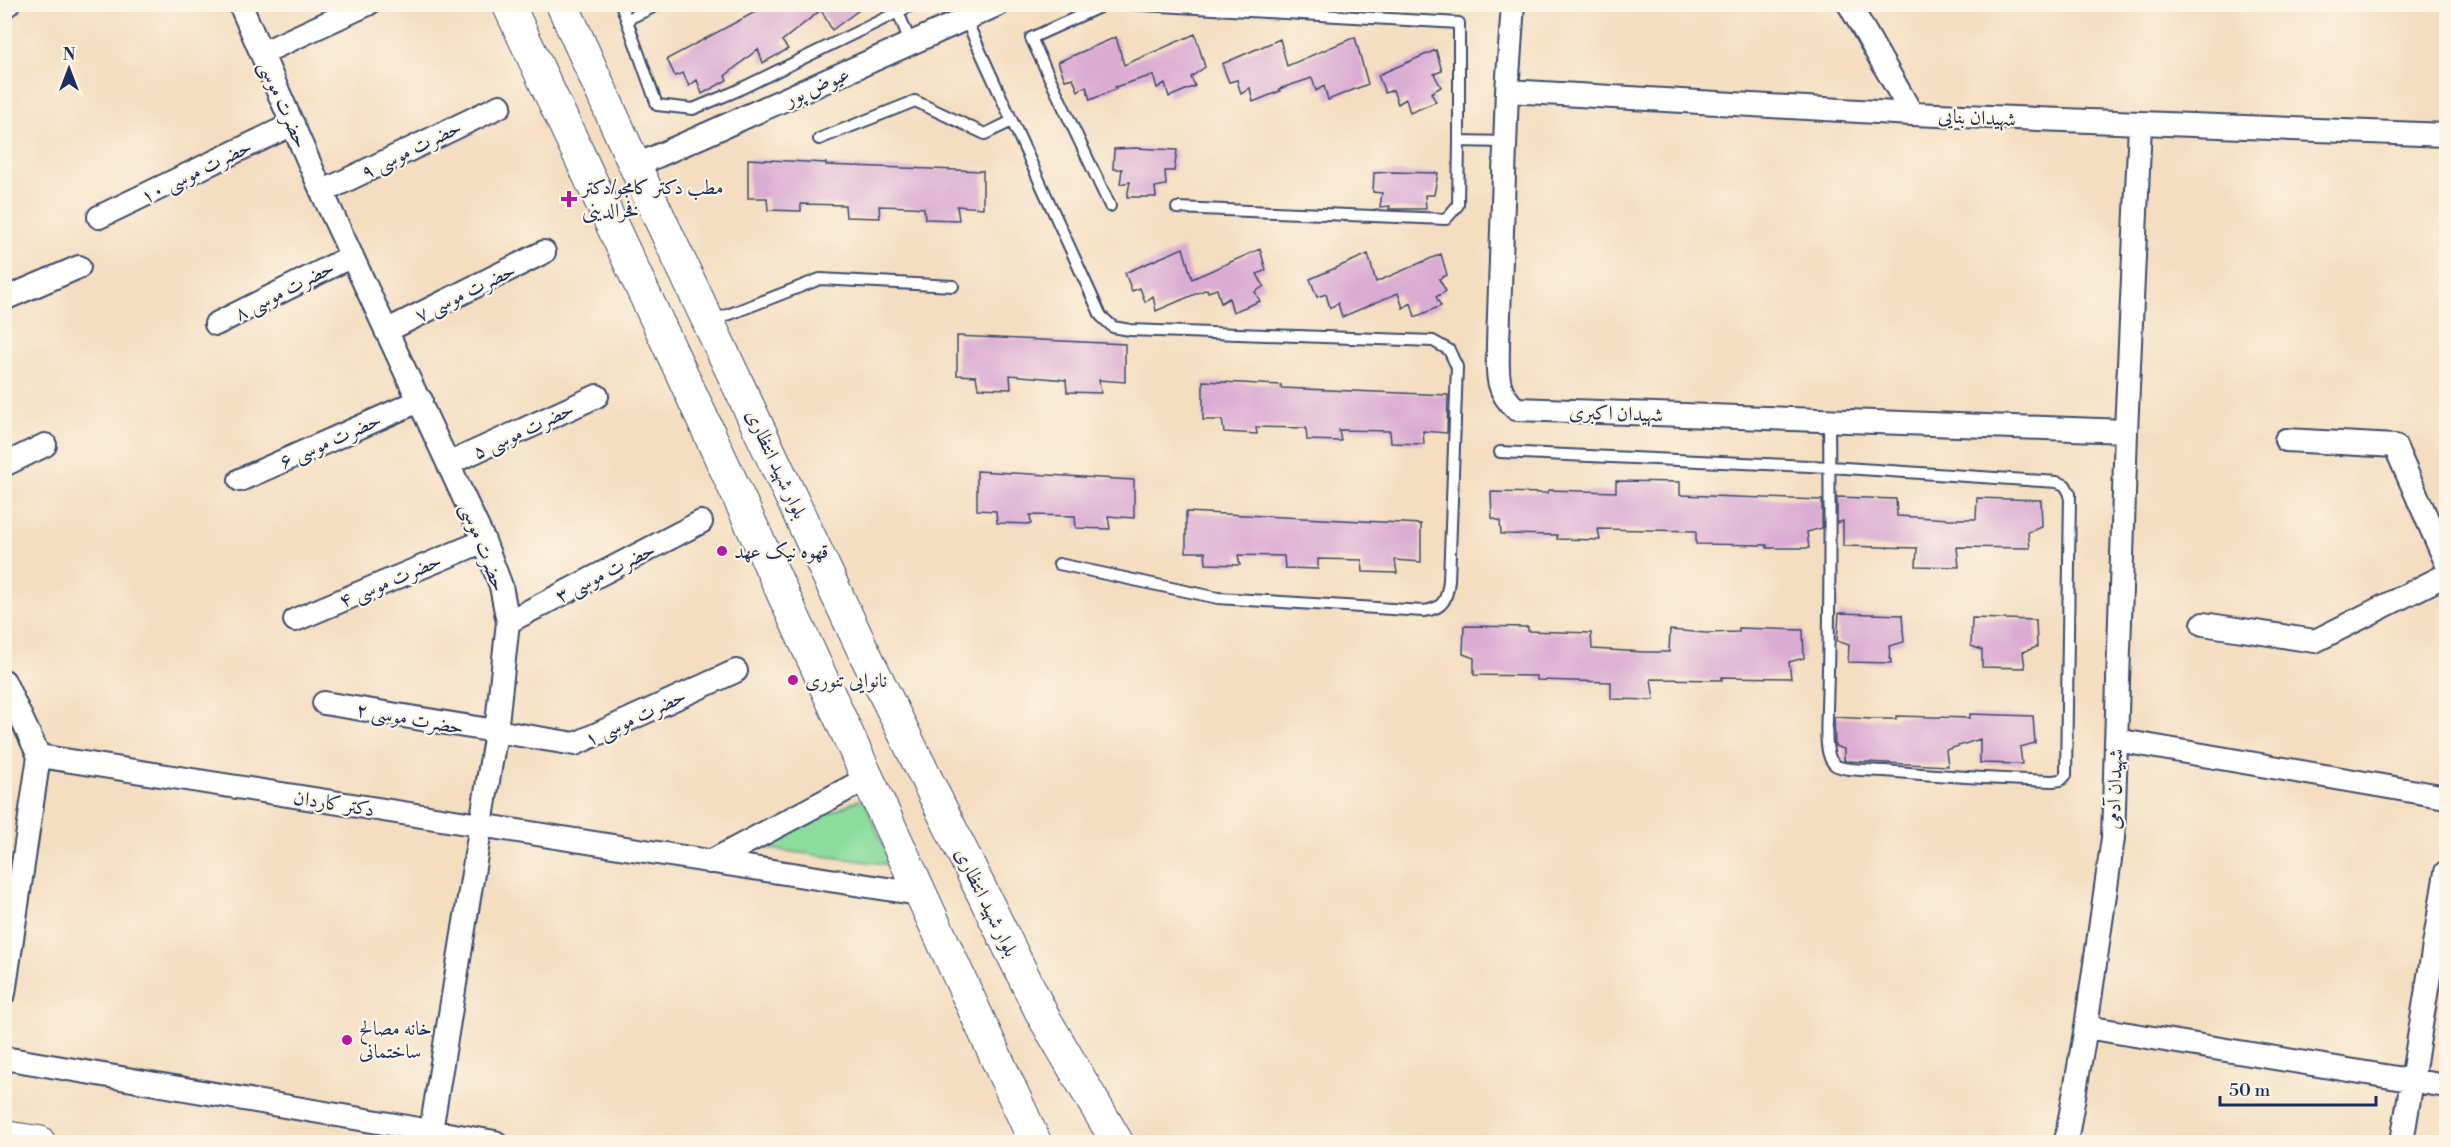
<svg xmlns="http://www.w3.org/2000/svg" width="2451" height="1147" font-family="'Libre Bodoni',Amiri,serif">
<style>
.green{fill:#8cdd9d;stroke:#54867e;stroke-width:1.5}
.building{fill:#dbacd3}
.lines{fill:none;stroke-linecap:round;stroke-linejoin:round}
.lane-casing{stroke:#3c496d;stroke-width:14}
.street-casing{stroke:#3c496d;stroke-width:26}
.secondary-casing{stroke:#3c496d;stroke-width:34}
.lane{stroke:#fff;stroke-width:10}
.street{stroke:#fff;stroke-width:22}
.secondary{stroke:#fff;stroke-width:32}
.poi-dot{fill:#b5179e;stroke:#fcf5e5;stroke-width:2}
.labels{text-anchor:middle;stroke-width:4.5;stroke-linejoin:round;paint-order:stroke}
.street-label{font-size:20px;fill:#1b2f5e;stroke:#fcf5e5}
.poi-label{font-size:20px;fill:#1b2f5e;stroke:#fcf5e5;text-anchor:start}
</style>
<rect width="100%" height="100%" fill="#fcf5e5"/>
<filter id="ink" filterUnits="userSpaceOnUse"><feTurbulence type="fractalNoise" baseFrequency=".0167" numOctaves="2"/><feDisplacementMap in="SourceGraphic" scale="12" xChannelSelector="R" yChannelSelector="G"/><feConvolveMatrix kernelMatrix="1 2 1 2 8 2 1 2 1" color-interpolation-filters="sRGB"/></filter>
<filter id="wash" filterUnits="userSpaceOnUse"><feTurbulence type="fractalNoise" baseFrequency=".008" numOctaves="4" result="noise"/><feDisplacementMap in="SourceGraphic" scale="24" xChannelSelector="R" yChannelSelector="G"/><feGaussianBlur stdDeviation="1.35" result="paint"/><feColorMatrix in="noise" values="0 0 0 0 0 0 0 0 0 0 0 0 0 0 0 0 0 1.4 0 .05"/><feComposite in="paint" operator="in"/></filter>
<g filter="url(#wash)">
<rect width="100%" height="100%" fill="#f4ddc0"/>
<path class="green" d="M 863,798 L 892,865 L 756,847 Z"/>
<g id="blocks">
<path class="building" d="M 770,4 L 867,4 L 832,30 L 821,10 L 782,41 L 788,49 L 763,63 L 758,49 L 725,76 L 727,80 L 702,94 L 697,80 L 689,86 L 683,73 L 675,76 L 667,59 Z
M 1195,34 L 1205,67 L 1191,77 L 1195,86 L 1169,97 L 1165,83 L 1157,88 L 1153,75 L 1115,87 L 1116,89 L 1090,100 L 1086,86 L 1078,91 L 1073,78 L 1065,80 L 1058,62 L 1116,37 L 1124,65 Z
M 1355,37 L 1368,84 L 1328,100 L 1324,86 L 1316,91 L 1312,78 L 1279,89 L 1280,91 L 1253,102 L 1250,88 L 1241,94 L 1237,80 L 1229,82 L 1222,64 L 1280,39 L 1287,66 Z
M 1436,50 L 1442,71 L 1434,74 L 1441,87 L 1431,93 L 1436,102 L 1410,113 L 1406,99 L 1398,104 L 1393,90 L 1385,93 L 1378,75 Z
M 1135,148 L 1177,150 L 1174,171 L 1165,171 L 1166,185 L 1155,187 L 1156,197 L 1127,197 L 1130,182 L 1120,184 L 1122,169 L 1113,169 L 1114,149 Z
M 748,159 L 826,163 L 826,165 L 983,171 L 983,208 L 957,206 L 959,220 L 925,219 L 924,208 L 910,207 L 879,206 L 880,218 L 846,217 L 845,205 L 801,204 L 801,211 L 768,210 L 767,198 L 748,198 Z
M 1392,172 L 1438,173 L 1434,195 L 1425,195 L 1426,209 L 1389,209 L 1390,206 L 1380,207 L 1382,193 L 1373,192 L 1374,173 Z
M 1183,248 L 1192,279 L 1260,249 L 1266,270 L 1257,274 L 1264,286 L 1255,292 L 1260,301 L 1233,312 L 1229,298 L 1221,303 L 1217,289 L 1208,292 L 1207,289 L 1156,311 L 1153,296 L 1145,302 L 1140,288 L 1132,291 L 1125,273 Z
M 1368,254 L 1376,282 L 1441,254 L 1447,275 L 1439,279 L 1446,291 L 1436,297 L 1441,306 L 1415,317 L 1411,303 L 1403,308 L 1398,293 L 1342,317 L 1338,303 L 1330,308 L 1326,294 L 1317,297 L 1310,279 Z
M 957,336 L 1125,344 L 1125,382 L 1099,380 L 1101,393 L 1067,392 L 1066,380 L 1010,375 L 1011,389 L 978,388 L 976,376 L 957,375 Z
M 1203,381 L 1281,385 L 1281,388 L 1448,395 L 1447,433 L 1423,431 L 1424,444 L 1391,443 L 1390,431 L 1339,430 L 1341,441 L 1307,440 L 1306,428 L 1256,427 L 1257,434 L 1224,432 L 1222,420 L 1203,420 Z
M 977,471 L 1134,480 L 1134,518 L 1108,516 L 1110,529 L 1076,528 L 1075,516 L 1030,515 L 1031,524 L 997,523 L 996,511 L 977,510 Z
M 1616,481 L 1680,482 L 1680,495 L 1822,500 L 1822,528 L 1807,532 L 1809,548 L 1767,548 L 1767,545 L 1696,544 L 1696,531 L 1598,529 L 1600,540 L 1557,539 L 1557,535 L 1501,534 L 1500,521 L 1492,518 L 1491,492 L 1547,493 L 1548,490 L 1616,492 Z
M 1837,497 L 1896,499 L 1897,516 L 1950,519 L 1976,519 L 1977,498 L 2041,500 L 2042,527 L 2028,532 L 2030,548 L 1957,547 L 1959,567 L 1916,566 L 1917,548 L 1843,546 L 1843,521 L 1837,523 Z
M 1186,512 L 1421,524 L 1421,562 L 1395,560 L 1397,573 L 1363,572 L 1362,560 L 1318,559 L 1318,569 L 1285,568 L 1284,556 L 1238,555 L 1240,565 L 1206,564 L 1205,552 L 1186,552 Z
M 1839,613 L 1902,615 L 1904,642 L 1889,646 L 1891,663 L 1848,662 L 1849,645 L 1837,641 Z
M 1972,618 L 2036,620 L 2037,647 L 2023,652 L 2025,668 L 1982,667 L 1982,650 L 1971,646 Z
M 1464,626 L 1528,627 L 1528,631 L 1591,633 L 1592,649 L 1645,652 L 1669,652 L 1670,630 L 1706,633 L 1739,632 L 1739,628 L 1803,630 L 1804,658 L 1789,662 L 1791,678 L 1722,677 L 1722,680 L 1651,679 L 1654,700 L 1611,699 L 1611,682 L 1537,680 L 1537,676 L 1474,675 L 1474,658 L 1463,654 Z
M 1970,714 L 2033,716 L 2035,743 L 2020,747 L 2022,764 L 1980,763 L 1980,739 L 1946,750 L 1948,766 L 1846,761 L 1844,760 L 1844,749 L 1835,746 L 1834,717 L 1873,719 L 1896,719 L 1896,716 L 1970,718 Z"/>
</g>
</g>
<g filter="url(#ink)">
<use href="#blocks" fill-opacity="0" stroke="#3c496d" stroke-width="1.5"/>
<g class="lines">
<defs>
<path id="lane" d="M 621,4 L 657,105 L 693,109 L 734,92 L 898,12
M 1106,4 L 1031,38 L 1110,206
M 1126,4 L 1459,23 L 1459,141 L 1505,142
M 628,19 L 660,4
M 966,20 L 1101,316 L 1113,327 L 1130,330 L 1433,341 L 1449,350 L 1457,367 L 1449,580 C 1447,599 1444,609 1423,611 L 1218,598 L 1059,564
M 911,44 L 898,12 L 914,4
M 819,139 L 915,101 L 985,134 L 1012,121
M 1177,208 L 1446,219 L 1458,205 L 1459,141
M 712,321 L 820,279 L 953,286
M 1500,452 L 1830,467 L 2057,482 L 2065,485 L 2070,494 L 2066,775 L 2061,780 L 2053,781 C 1997,779 1941,776 1885,771 C 1873,770 1844,771 1835,765 C 1823,756 1827,721 1827,708 C 1830,612 1830,516 1829,421"/>
<path id="street" d="M 240,4 L 322,192 L 484,541 L 501,586 L 508,622 L 496,732 L 431,1131
M 1513,4 L 1507,91 L 1498,343 C 1498,371 1494,389 1516,409 L 2126,431
M 1849,4 L 1912,114
M 4,6 L 8,4
M 262,53 L 368,4
M 1507,91 L 1912,114 L 2446,135
M 635,166 L 999,4
M 322,192 L 500,106
M 99,217 L 293,124
M 4,299 L 79,267
M 216,324 L 352,256
M 386,331 L 544,252
M 2286,440 L 2395,446 L 2446,562
M 450,463 L 597,396
M 4,465 L 45,445
M 240,480 L 421,400
M 295,620 L 484,541
M 508,622 L 701,522
M 2203,624 L 2315,641 L 2446,575
M 4,681 L 39,756 L 919,894
M 324,703 L 575,744 L 736,671
M 2116,740 L 2446,797
M 710,862 L 868,778
M 4,993 L 39,756
M 2086,1027 L 2446,1086
M 4,1058 L 495,1142
M 2066,1142 L 2086,1027 L 2113,838 L 2126,431 L 2140,125
M 2402,1142 L 2446,872"/>
<path id="secondary" d="M 508,4 L 675,359 L 1035,1142
M 562,4 L 635,166 L 863,650 L 1043,1016 L 1117,1142
M 4,1137 L 39,1142"/>
</defs>
<use href="#lane" class="lane-casing"/>
<use href="#street" class="street-casing"/>
<use href="#secondary" class="secondary-casing"/>
<use href="#lane" class="lane"/>
<use href="#street" class="street"/>
<use href="#secondary" class="secondary"/>
</g>
</g>
<g class="poi-dot">
<path d="M566 190h6v6h6v6h-6v6h-6v-6h-6v-6h6z"/>
<circle cx="722" cy="551" r="6"/>
<circle cx="793" cy="680" r="6"/>
<circle cx="347" cy="1040" r="6"/>
</g>
<g class="labels">
<g class="street-label">
<text transform="translate(817 86) rotate(-24)" y="7">عیوض پور</text>
<text transform="translate(284 104) rotate(66)" y="7">حضرت موسی</text>
<text transform="translate(1977 117) rotate(3)" y="7">شهیدان بنایی</text>
<text transform="translate(411 149) rotate(-26)" y="7">حضرت موسی ۹</text>
<text transform="translate(196 171) rotate(-26)" y="7">حضرت موسی ۱۰</text>
<text transform="translate(284 290) rotate(-27)" y="7">حضرت موسی ۸</text>
<text transform="translate(465 292) rotate(-26)" y="7">حضرت موسی ۷</text>
<text transform="translate(1616 413) rotate(2)" y="7">شهیدان اکبری</text>
<text transform="translate(523 430) rotate(-25)" y="7">حضرت موسی ۵</text>
<text transform="translate(330 440) rotate(-24)" y="7">حضرت موسی ۶</text>
<text transform="translate(777 464) rotate(65)" y="7">بلوار شهید انتظاری</text>
<text transform="translate(484 547) rotate(69)" y="7">حضرت موسی</text>
<text transform="translate(605 572) rotate(-27)" y="7">حضرت موسی ۳</text>
<text transform="translate(390 580) rotate(-23)" y="7">حضرت موسی ۴</text>
<text transform="translate(635 717) rotate(-25)" y="7">حضرت موسی ۱</text>
<text transform="translate(410 718) rotate(10)" y="7">حضرت موسی ۲</text>
<text transform="translate(2114 789) rotate(-88)" y="7">شهیدان آدمی</text>
<text transform="translate(334 803) rotate(9)" y="7">دکتر کاردان</text>
<text transform="translate(987 902) rotate(64)" y="7">بلوار شهید انتظاری</text>
</g>
<g class="poi-label">
<text x="582" y="194">مطب دکتر کامجو/دکتر<tspan x="582" dy="23">فخرالدینی</tspan></text>
<text x="734" y="558">قهوه نیک عهد</text>
<text x="805" y="687">نانوایی تنوری</text>
<text x="359" y="1035">خانه مصالح<tspan x="359" dy="23">ساختمانی</tspan></text>
</g>
</g>
<rect width="2451" height="1147" fill="none" stroke="#fcf5e5" stroke-width="24"/>
<g transform="translate(69 69)" stroke="#fcf5e5" stroke-width="4.5" paint-order="stroke">
<path d="M0-4.5L10 22L0 15L-10 22Z" fill="#1b2f5e"/>
<text y="-9" font-size="16" font-weight="bold" text-anchor="middle" fill="#1b2f5e">N</text>
</g>
<path d="M2220 1096v9h156v-9" fill="none" stroke="#1b2f5e" stroke-width="3"/>
<text x="2229" y="1096" font-size="18" fill="#1b2f5e" stroke="#fcf5e5" stroke-width="4.5" paint-order="stroke">50 m</text>
</svg>
